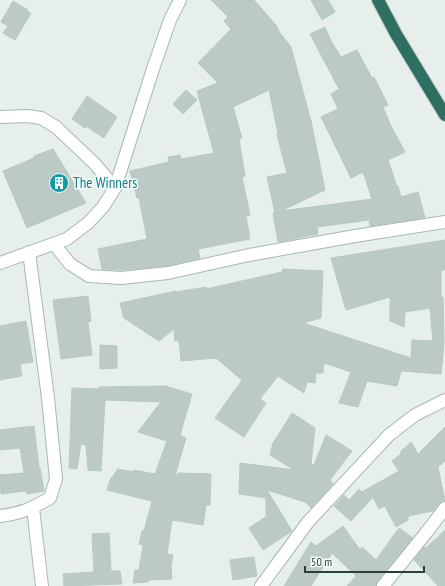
<svg xmlns="http://www.w3.org/2000/svg" width="445" height="586" font-family="'PT Sans Narrow',sans-serif">
<style>
.building{fill:#bbcac4;stroke:#b8c9c2}
.lines{fill:none;stroke-linecap:round;stroke-linejoin:round}
.street-casing{stroke:#a8b8b2;stroke-width:14}
.highway-casing{stroke:#c2cac8;stroke-width:14}
.street{stroke:#fff;stroke-width:12}
.highway{stroke:#2f6f62;stroke-width:12}
.labels{text-anchor:middle;stroke-width:3;stroke-linejoin:round;paint-order:stroke}
.culture-label{font-size:15px;fill:#0d838f;stroke:#f7fbf9;text-anchor:start}
</style>
<rect width="100%" height="100%" fill="#e6efeb"/>
<path class="building" d="M 211,0 L 254,0 L 276,25 L 280,33 L 291,47 L 311,121 L 325,190 L 281,211 L 372,199 L 363,172 L 351,178 L 321,117 L 338,109 L 331,94 L 339,89 L 310,34 L 325,27 L 331,41 L 341,57 L 357,50 L 372,78 L 374,77 L 388,105 L 383,107 L 391,126 L 405,152 L 388,160 L 397,187 L 398,186 L 401,197 L 418,192 L 425,218 L 370,226 L 369,220 L 317,227 L 318,234 L 278,242 L 273,213 L 275,213 L 267,177 L 287,173 L 277,135 L 278,134 L 269,90 L 233,107 L 242,138 L 239,139 L 245,176 L 242,177 L 250,215 L 246,216 L 250,239 L 198,249 L 200,258 L 167,266 L 121,270 L 102,269 L 98,249 L 147,239 L 139,198 L 137,198 L 130,171 L 169,162 L 168,157 L 180,155 L 181,159 L 214,153 L 197,91 L 218,83 L 198,63 L 231,29 L 224,21 L 228,17 Z
M 311,0 L 328,0 L 335,12 L 322,20 Z
M 13,1 L 28,10 L 27,11 L 31,13 L 15,40 L 3,33 L 8,26 L 1,22 Z
M 186,90 L 197,100 L 183,114 L 173,104 Z
M 87,96 L 117,117 L 104,138 L 86,126 L 85,128 L 72,119 Z
M 53,149 L 86,203 L 27,228 L 3,171 L 34,158 L 34,156 Z
M 445,240 L 445,270 L 441,270 L 441,297 L 443,297 L 444,342 L 441,374 L 401,371 L 397,386 L 367,381 L 358,407 L 339,403 L 351,372 L 324,363 L 323,373 L 316,373 L 315,383 L 307,382 L 304,393 L 278,376 L 260,399 L 266,403 L 244,437 L 215,418 L 242,380 L 216,358 L 181,361 L 179,340 L 175,341 L 174,329 L 159,341 L 124,318 L 120,303 L 176,291 L 176,292 L 206,287 L 206,289 L 282,272 L 283,269 L 323,271 L 321,318 L 303,323 L 411,358 L 412,340 L 433,341 L 430,308 L 405,312 L 404,327 L 390,321 L 390,297 L 346,310 L 331,258 Z
M 88,296 L 91,321 L 88,322 L 92,355 L 61,359 L 53,300 Z
M 26,321 L 33,362 L 20,364 L 22,376 L 0,380 L 0,326 Z
M 100,345 L 117,346 L 117,368 L 100,369 Z
M 165,386 L 192,394 L 180,435 L 186,438 L 174,479 L 178,473 L 211,474 L 210,505 L 206,505 L 203,525 L 172,520 L 167,554 L 173,555 L 171,567 L 172,579 L 149,580 L 148,582 L 133,583 L 135,570 L 139,570 L 143,545 L 139,544 L 142,531 L 144,531 L 152,501 L 107,490 L 110,480 L 118,469 L 134,472 L 134,470 L 155,474 L 167,441 L 138,432 L 161,402 L 105,400 L 101,471 L 88,470 L 86,445 L 81,444 L 77,469 L 69,468 L 72,388 L 99,389 L 99,387 Z
M 292,413 L 315,428 L 311,464 L 314,465 L 326,435 L 352,451 L 330,480 L 333,484 L 311,508 L 305,502 L 267,490 L 292,531 L 263,550 L 249,528 L 267,516 L 266,516 L 266,498 L 239,494 L 240,463 L 294,470 L 270,455 L 273,443 Z
M 34,426 L 39,468 L 40,468 L 44,491 L 27,494 L 26,491 L 1,494 L 0,475 L 24,473 L 20,448 L 0,450 L 0,430 Z
M 445,427 L 445,461 L 438,467 L 445,501 L 437,504 L 438,505 L 433,511 L 408,516 L 408,520 L 396,527 L 385,506 L 379,509 L 373,497 L 351,521 L 334,506 L 344,495 L 349,500 L 359,489 L 362,492 L 399,471 L 392,461 L 401,454 L 401,451 L 411,442 L 418,454 Z
M 343,526 L 360,550 L 362,547 L 376,560 L 399,528 L 413,538 L 377,581 L 376,586 L 347,586 L 356,576 L 332,553 L 311,586 L 284,586 L 311,542 L 316,546 Z
M 445,530 L 445,586 L 438,586 L 414,560 L 424,547 L 426,548 Z
M 109,533 L 111,571 L 120,571 L 122,584 L 64,586 L 63,574 L 94,572 L 92,534 Z
M 254,557 L 257,576 L 233,580 L 230,560 Z"/>
<g class="lines">
<defs>
<path id="street" d="M 0,117 L 27,116 L 41,118 L 56,127 L 95,164 L 115,188
M 54,244 L 70,264 L 89,276 L 121,278 L 168,273 L 249,255 L 355,236 L 445,222
M 0,263 L 67,239 L 88,223 L 103,207 L 115,188 L 153,69 L 170,20 L 180,0
M 33,508 L 42,586
M 0,516 C 20,514 33,508 50,498 L 56,479 L 48,398 L 29,252
M 261,586 L 308,522 L 389,435 L 415,415 L 445,400
M 383,586 L 426,533 L 445,508"/>
<path id="highway" d="M 378,0 L 396,34 L 445,115"/>
</defs>
<use href="#street" class="street-casing"/>
<use href="#highway" class="highway-casing"/>
<use href="#street" class="street"/>
<use href="#highway" class="highway"/>
</g>
<defs>
<symbol id="building-disc" viewBox="-11 -11 22 22"><circle r="9.5" fill="#0f9aa8" stroke="#f7fbf9"/><path d="M-4-6H4V6H1V3H-1V6H-4ZM-2.5-4.3h1.7v1.8h-1.7ZM.8-4.3h1.7v1.8H.8ZM-2.5-1h1.7V.8h-1.7ZM.8-1h1.7V.8H.8Z" fill="#fff"/></symbol>
</defs>
<g fill-rule="evenodd">
<use href="#building-disc" x="48" y="172" width="22" height="22"/>
</g>
<g class="labels">
<g class="culture-label">
<text x="73" y="188">The Winners</text>
</g>
</g>
<path d="M305 566v6h119v-6" fill="none" stroke="#24423a" stroke-width="2"/>
<text x="311" y="566" font-size="12" fill="#24423a" stroke="#f7fbf9" stroke-width="3" paint-order="stroke">50 m</text>
</svg>
